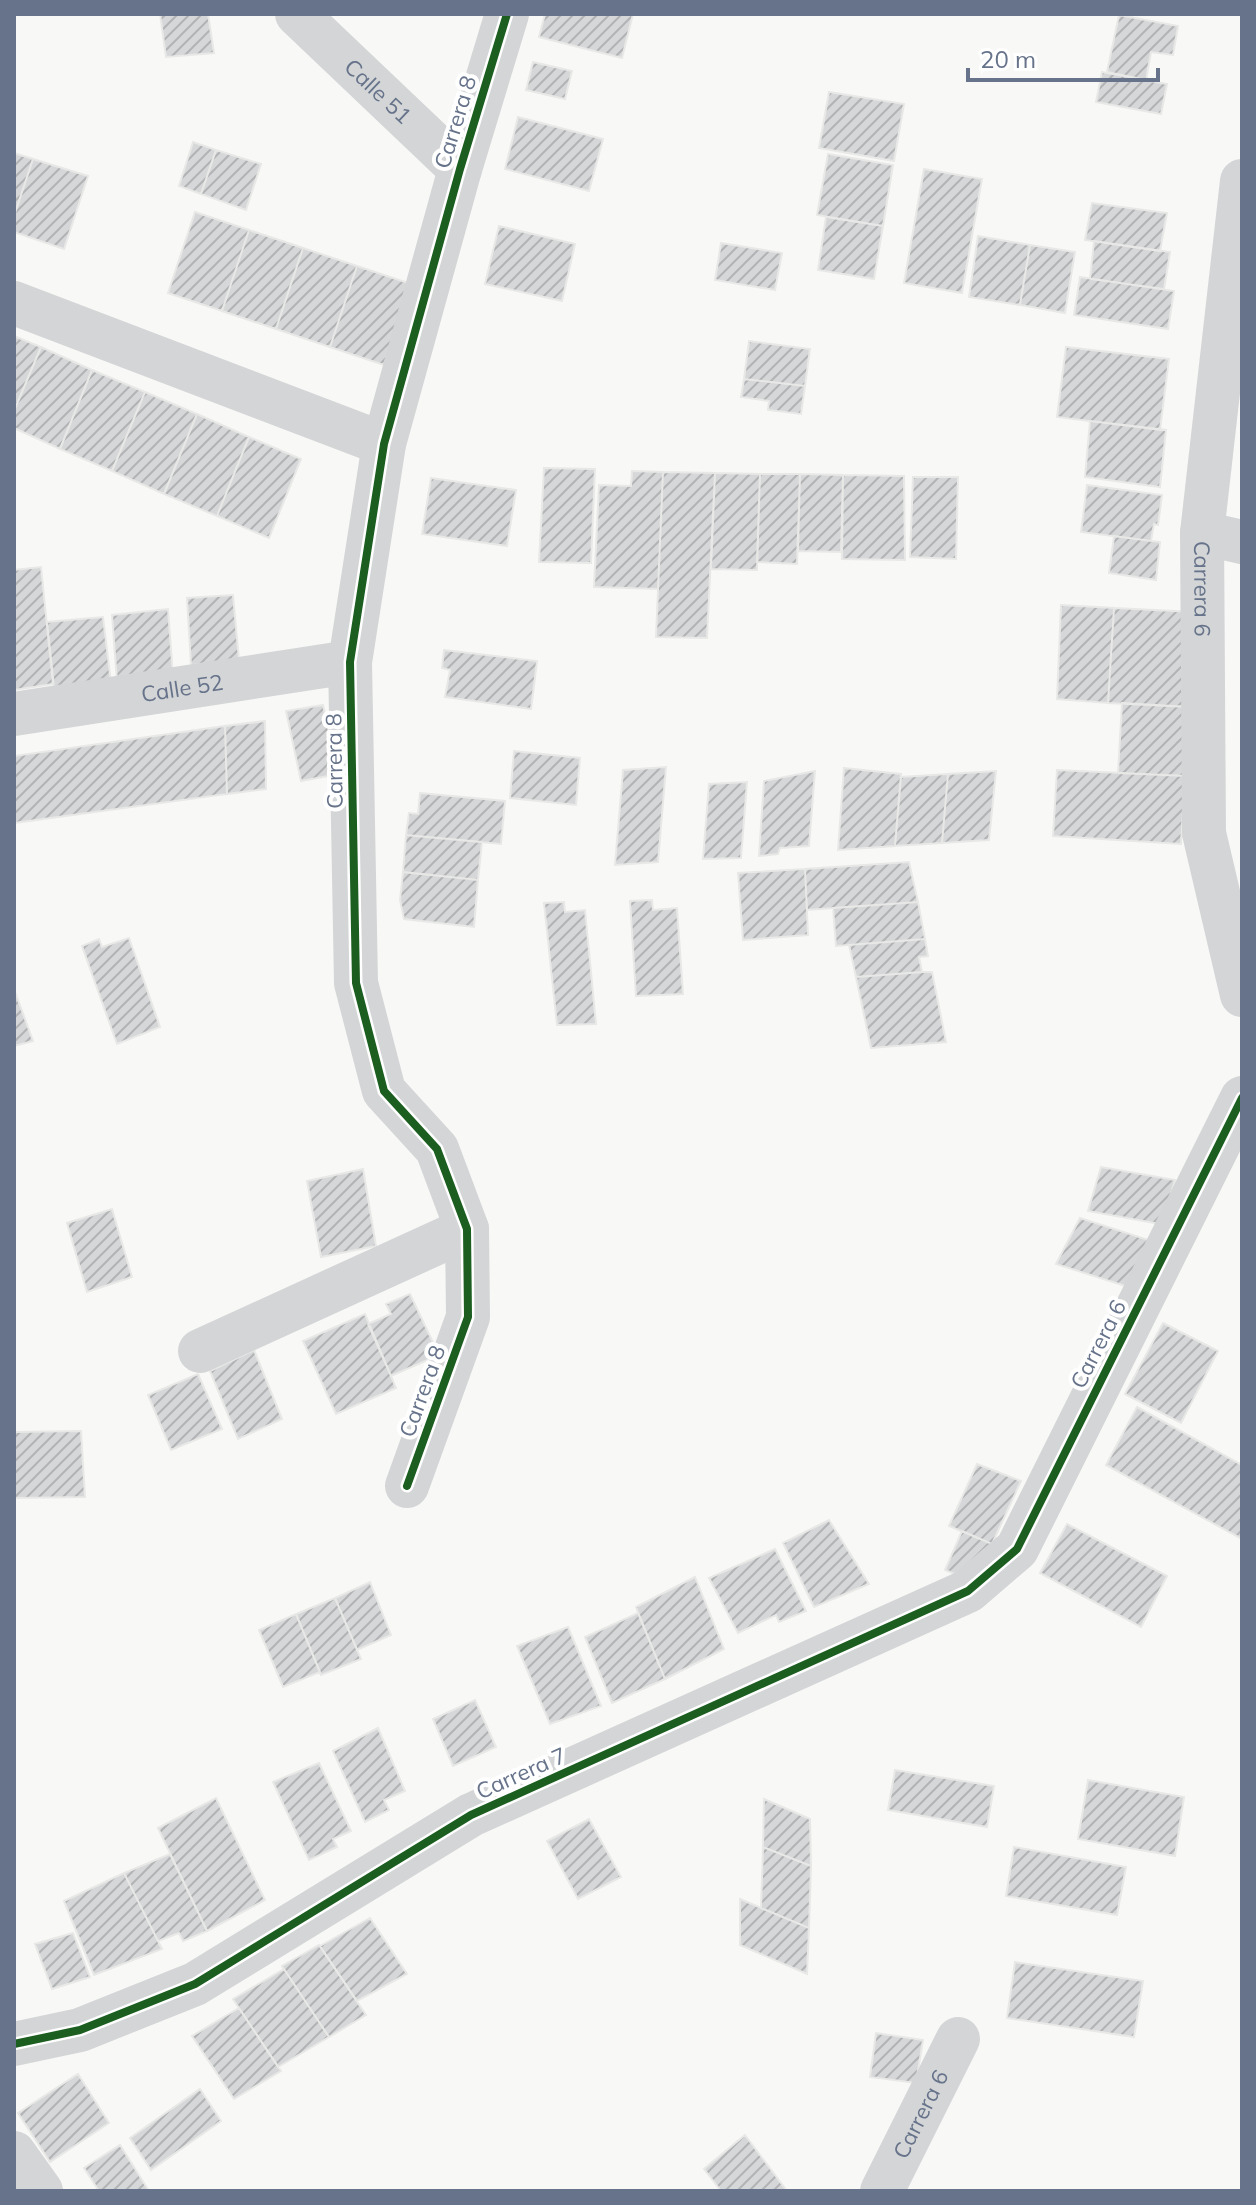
<svg xmlns="http://www.w3.org/2000/svg" width="1256" height="2205" font-family="Mulish,sans-serif">
<style>
.building{fill:url(#building-hatch);stroke:#e8e8e7;stroke-width:2}
.lines{fill:none;stroke-linecap:round;stroke-linejoin:round}
.minor{stroke:#d4d5d6;stroke-width:44}
.cycleway-casing{stroke:#fff;stroke-width:13}
.cycleway{stroke:#1b5e20;stroke-width:8}
.labels{text-anchor:middle;stroke-width:8;stroke-linejoin:round;paint-order:stroke}
.street-label{font-size:22px;fill:#66738a;stroke:#fff}
</style>
<defs>
<pattern id="building-hatch" width="6" height="6" patternUnits="userSpaceOnUse" patternTransform="scale(2)"><rect width="6" height="6" fill="#d6d7d8"/><path d="M-1 1l2-2M0 6l6-6M5 7l2-2" fill="none" stroke="#b1b3b5"/></pattern>
</defs>
<rect width="100%" height="100%" fill="#f8f8f7"/>
<path class="building" d="M 160,14 L 208,14 L 214,53 L 166,57 Z
M 545,14 L 633,14 L 622,58 L 539,37 Z
M 1119,15 L 1178,26 L 1173,55 L 1151,52 L 1146,80 L 1107,72 Z
M 533,62 L 572,71 L 565,99 L 526,90 Z
M 1102,72 L 1167,84 L 1161,114 L 1096,102 Z
M 829,92 L 904,104 L 894,161 L 819,148 Z
M 518,117 L 603,139 L 589,191 L 505,169 Z
M 193,142 L 216,150 L 201,194 L 179,186 Z
M 216,150 L 261,164 L 246,210 L 201,194 Z
M 14,153 L 33,159 L 14,216 Z
M 828,154 L 893,165 L 883,226 L 817,215 Z
M 33,159 L 88,176 L 64,249 L 14,232 L 14,216 Z
M 924,169 L 982,179 L 962,293 L 904,283 Z
M 1092,203 L 1167,213 L 1160,251 L 1085,240 Z
M 195,212 L 249,230 L 222,311 L 168,293 Z
M 826,217 L 883,226 L 874,279 L 818,270 Z
M 499,226 L 575,244 L 562,301 L 485,284 Z
M 249,230 L 303,248 L 276,329 L 222,311 Z
M 978,236 L 1030,245 L 1020,305 L 969,297 Z
M 1094,241 L 1170,252 L 1164,289 L 1090,279 Z
M 721,243 L 782,253 L 775,290 L 715,280 Z
M 1030,245 L 1075,252 L 1065,313 L 1020,305 Z
M 303,248 L 357,266 L 330,347 L 276,329 Z
M 357,266 L 411,284 L 384,365 L 330,347 Z
M 1080,277 L 1174,291 L 1168,329 L 1074,315 Z
M 14,336 L 41,347 L 14,411 Z
M 749,341 L 810,349 L 805,386 L 744,379 Z
M 41,347 L 92,370 L 60,449 L 14,428 L 14,411 Z
M 1066,347 L 1169,359 L 1160,430 L 1057,417 Z
M 92,370 L 145,392 L 112,471 L 60,449 Z
M 744,379 L 805,386 L 801,414 L 768,410 L 769,401 L 741,397 Z
M 145,392 L 197,414 L 164,494 L 112,471 Z
M 197,414 L 249,437 L 217,516 L 164,494 Z
M 1090,421 L 1166,430 L 1160,487 L 1085,477 Z
M 249,437 L 301,459 L 269,538 L 217,516 Z
M 544,468 L 595,469 L 591,563 L 539,562 Z
M 632,471 L 663,472 L 658,589 L 594,587 L 599,485 L 631,486 Z
M 663,472 L 715,473 L 707,638 L 656,637 Z
M 715,473 L 760,474 L 757,570 L 711,569 Z
M 760,474 L 800,474 L 797,564 L 757,562 Z
M 800,474 L 843,475 L 841,552 L 798,551 Z
M 843,475 L 904,476 L 905,560 L 842,559 Z
M 913,477 L 958,477 L 956,559 L 910,557 Z
M 431,478 L 516,490 L 507,546 L 422,534 Z
M 1087,485 L 1162,495 L 1158,525 L 1154,524 L 1151,541 L 1081,532 Z
M 1114,536 L 1160,542 L 1156,580 L 1109,573 Z
M 41,567 L 53,684 L 14,690 L 14,570 Z
M 233,595 L 239,660 L 191,665 L 187,598 Z
M 1061,605 L 1114,608 L 1108,703 L 1057,699 Z
M 1114,608 L 1194,612 L 1189,707 L 1108,703 Z
M 168,609 L 173,676 L 117,682 L 112,615 Z
M 103,617 L 111,683 L 54,687 L 47,622 Z
M 444,650 L 537,661 L 531,709 L 445,697 L 450,670 L 442,668 Z
M 1122,703 L 1189,707 L 1185,776 L 1118,773 Z
M 323,705 L 339,774 L 301,781 L 286,711 Z
M 265,721 L 266,789 L 227,794 L 225,726 Z
M 225,726 L 227,794 L 14,823 L 14,756 Z
M 514,751 L 580,758 L 576,805 L 510,798 Z
M 666,767 L 658,862 L 615,865 L 623,770 Z
M 844,768 L 901,774 L 895,846 L 838,850 Z
M 1057,770 L 1185,776 L 1181,844 L 1053,836 Z
M 815,771 L 809,846 L 780,848 L 778,854 L 759,856 L 764,781 Z
M 996,771 L 989,840 L 942,843 L 948,774 Z
M 948,774 L 942,843 L 895,846 L 901,777 Z
M 747,782 L 741,858 L 703,859 L 709,784 Z
M 420,793 L 505,801 L 501,844 L 406,835 L 409,813 L 418,814 Z
M 406,835 L 482,842 L 478,880 L 403,872 Z
M 909,862 L 918,902 L 807,910 L 805,869 Z
M 805,869 L 808,935 L 743,940 L 738,873 Z
M 403,872 L 478,880 L 474,927 L 404,919 L 400,900 Z
M 652,900 L 653,910 L 677,908 L 683,994 L 636,996 L 630,901 Z
M 564,902 L 565,912 L 585,910 L 596,1024 L 557,1025 L 544,903 Z
M 918,902 L 925,939 L 836,946 L 833,908 Z
M 129,938 L 160,1027 L 117,1044 L 82,946 L 99,939 L 102,947 Z
M 925,939 L 928,956 L 919,957 L 922,972 L 856,977 L 849,945 Z
M 922,972 L 932,972 L 946,1042 L 871,1048 L 856,977 Z
M 14,989 L 33,1041 L 14,1046 Z
M 1101,1167 L 1175,1180 L 1168,1203 L 1171,1226 L 1088,1211 Z
M 363,1169 L 376,1246 L 321,1257 L 307,1181 Z
M 112,1209 L 132,1277 L 87,1292 L 67,1223 Z
M 1080,1218 L 1161,1244 L 1138,1290 L 1056,1264 Z
M 410,1294 L 439,1355 L 391,1376 L 368,1324 L 391,1314 L 386,1304 Z
M 365,1314 L 396,1388 L 336,1414 L 303,1341 Z
M 1163,1323 L 1218,1351 L 1181,1423 L 1125,1394 Z
M 254,1350 L 282,1419 L 238,1439 L 210,1371 Z
M 198,1374 L 222,1429 L 171,1450 L 148,1395 Z
M 1137,1407 L 1242,1465 L 1242,1539 L 1106,1465 Z
M 81,1431 L 85,1497 L 14,1498 L 14,1432 Z
M 977,1464 L 1021,1481 L 992,1544 L 949,1526 Z
M 829,1520 L 869,1584 L 814,1607 L 783,1543 Z
M 1067,1524 L 1167,1576 L 1141,1627 L 1040,1573 Z
M 962,1531 L 992,1544 L 974,1582 L 945,1570 Z
M 775,1549 L 806,1611 L 779,1622 L 776,1615 L 738,1633 L 709,1578 Z
M 695,1577 L 724,1649 L 665,1679 L 636,1607 Z
M 370,1582 L 391,1635 L 357,1650 L 335,1598 Z
M 335,1598 L 361,1659 L 321,1675 L 296,1614 Z
M 638,1613 L 665,1679 L 612,1703 L 585,1637 Z
M 296,1614 L 320,1672 L 283,1687 L 259,1630 Z
M 568,1627 L 601,1706 L 550,1724 L 517,1646 Z
M 475,1700 L 496,1747 L 453,1766 L 433,1719 Z
M 378,1728 L 405,1791 L 384,1800 L 389,1810 L 365,1822 L 333,1751 Z
M 319,1763 L 351,1831 L 333,1839 L 337,1847 L 309,1860 L 273,1782 Z
M 895,1770 L 994,1786 L 987,1827 L 888,1810 Z
M 1088,1780 L 1184,1797 L 1175,1856 L 1078,1839 Z
M 216,1798 L 265,1900 L 207,1931 L 158,1828 Z
M 764,1799 L 810,1819 L 811,1866 L 763,1847 Z
M 589,1819 L 621,1877 L 578,1899 L 547,1841 Z
M 763,1847 L 811,1866 L 809,1928 L 761,1908 Z
M 1014,1847 L 1126,1867 L 1117,1915 L 1006,1896 Z
M 170,1854 L 207,1931 L 183,1941 L 179,1933 L 158,1941 L 124,1873 Z
M 124,1873 L 162,1949 L 94,1975 L 64,1901 Z
M 740,1899 L 809,1928 L 807,1974 L 740,1945 Z
M 370,1918 L 407,1974 L 357,2001 L 320,1946 Z
M 73,1933 L 90,1977 L 52,1989 L 35,1944 Z
M 319,1945 L 366,2015 L 329,2037 L 282,1966 Z
M 1015,1962 L 1143,1981 L 1134,2037 L 1007,2018 Z
M 284,1969 L 329,2037 L 278,2067 L 233,1999 Z
M 239,2008 L 281,2071 L 234,2099 L 192,2036 Z
M 876,2033 L 923,2040 L 916,2083 L 870,2077 Z
M 78,2074 L 109,2123 L 50,2162 L 18,2113 Z
M 200,2089 L 221,2121 L 151,2170 L 130,2138 Z
M 745,2135 L 787,2191 L 721,2191 L 704,2169 Z
M 120,2145 L 149,2191 L 99,2191 L 84,2168 Z"/>
<g class="lines">
<g class="minor">
<path id="s1" d="M 297,14 L 460,169"/>
<path id="s2" d="M 1242,181 L 1202,533 L 1204,833 L 1242,995"/>
<path d="M 14,303 L 384,444"/>
<path d="M 1202,533 L 1242,542"/>
<path id="s3" d="M 14,714 L 350,662"/>
<path d="M 200,1351 L 467,1229"/>
<path d="M 407,1486 L 468,1317 L 467,1229 L 437,1149 L 384,1091 L 356,983 L 350,662 L 384,444 L 460,169 L 507,14"/>
<path d="M 14,2044 L 80,2030 L 195,1984 L 471,1815 L 968,1591 L 1017,1549 L 1242,1098"/>
<path d="M 14,2153 L 41,2191"/>
<path id="s4" d="M 882,2191 L 958,2039"/>
</g>
<defs>
<path id="cycleway" d="M 407,1486 L 468,1317 L 467,1229 L 437,1149 L 384,1091 L 356,983 L 350,662 L 384,444 L 460,169 L 507,14
M 14,2044 L 80,2030 L 195,1984 L 471,1815 L 968,1591 L 1017,1549 L 1242,1098"/>
</defs>
<use href="#cycleway" class="cycleway-casing"/>
<use href="#cycleway" class="cycleway"/>
</g>
<g class="labels">
<g class="street-label">
<text dy="8" stroke="none"><textPath href="#s1" startOffset="112">Calle 51</textPath></text>
<text transform="translate(455 122) rotate(-73)" y="8">Carrera 8</text>
<text dy="8" stroke="none"><textPath href="#s2" startOffset="410">Carrera 6</textPath></text>
<text dy="8" stroke="none"><textPath href="#s3" startOffset="170">Calle 52</textPath></text>
<text transform="translate(334 761) rotate(-91)" y="8">Carrera 8</text>
<text transform="translate(1098 1344) rotate(-63)" y="8">Carrera 6</text>
<text transform="translate(422 1391) rotate(-70)" y="8">Carrera 8</text>
<text transform="translate(521 1773) rotate(-24)" y="8">Carrera 7</text>
<text dy="8" stroke="none"><textPath href="#s4" startOffset="86">Carrera 6</textPath></text>
</g>
</g>
<rect width="1256" height="2205" fill="none" stroke="#66738a" stroke-width="32"/>
<path d="M968 68v12h190v-12" fill="none" stroke="#66738a" stroke-width="4"/>
<text x="980" y="68" font-size="24" fill="#66738a" stroke="#ffffff" stroke-width="6" paint-order="stroke">20 m</text>
</svg>
